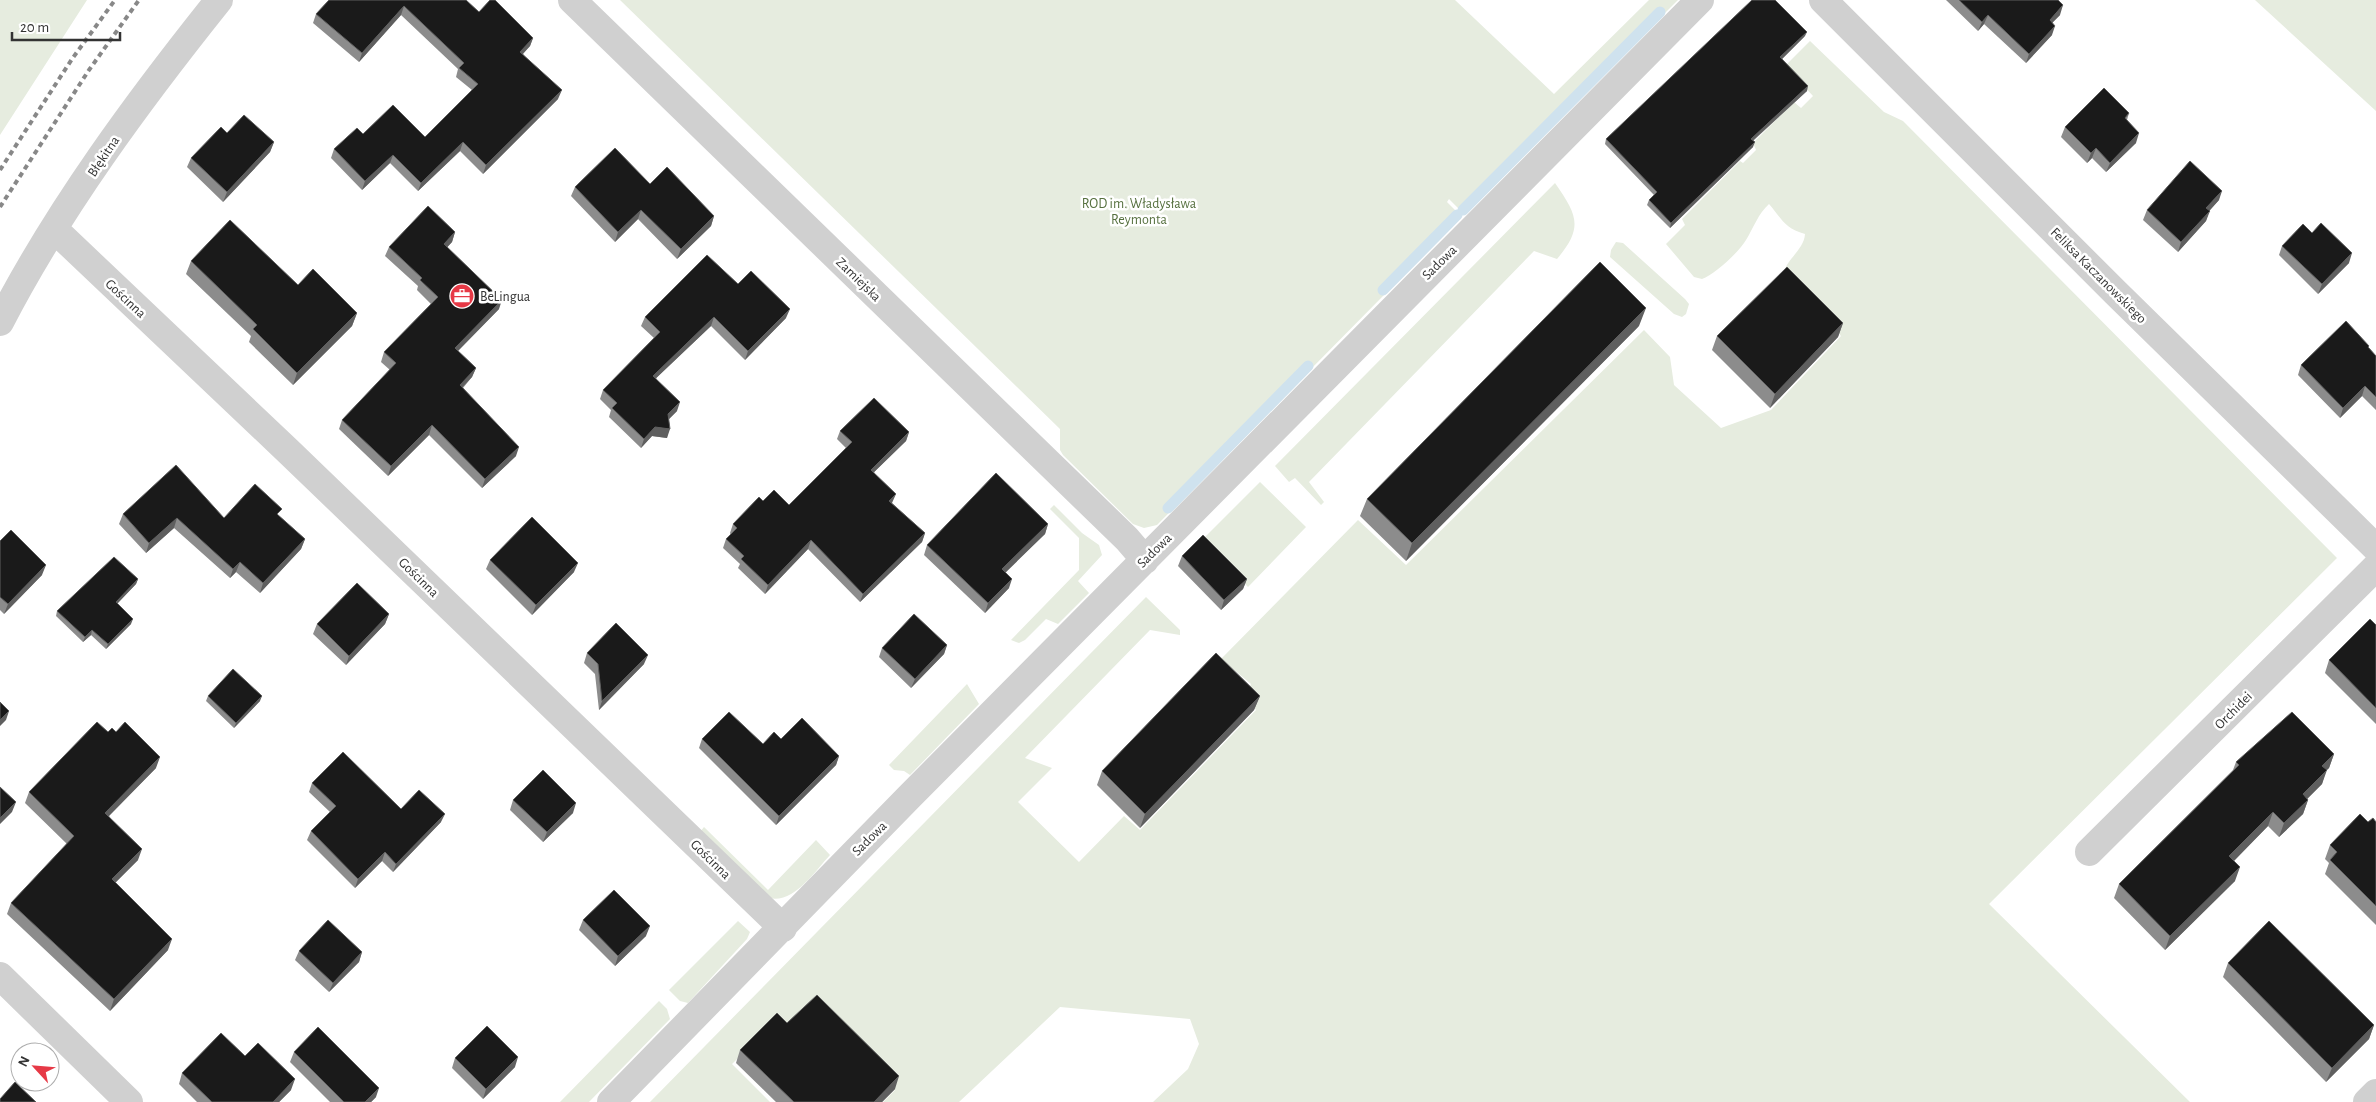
<svg xmlns="http://www.w3.org/2000/svg" width="2376" height="1102" font-family="'Alegreya Sans',sans-serif">
<style>
.green{fill:#e6ecdf}
.lines{fill:none;stroke-linecap:round;stroke-linejoin:round}
.stream{stroke:#cfe2ee;stroke-width:11}
.minor{stroke:#d0d0d0;stroke-width:28}
.rail{stroke:#888;stroke-width:4;stroke-dasharray:5 4;stroke-linecap:butt}
.wall{fill:#8c8c8c}
.shaded-wall{fill:#5f5f5f}
.building{fill:#1a1a1a;stroke:#5f5f5f}
.labels{text-anchor:middle;stroke-width:5;stroke-linejoin:round;paint-order:stroke}
.street-label{font-size:14px;fill:#333;stroke:#fff}
.park-label{font-size:14px;fill:#56703f;stroke:#fff}
.poi-label{font-size:14px;fill:#333;stroke:#fff;text-anchor:start}
</style>
<rect width="100%" height="100%" fill="#fff"/>
<path class="green" d="M 0,0 L 87,0 L 0,135 Z
M 620,0 L 1455,0 L 1554,94 L 1649,0 L 1678,0 L 1467,211 L 1462,212 L 1449,199 L 1447,202 L 1460,215 L 1459,219 L 1157,525 L 1144,528 L 1133,524 L 1063,455 L 1060,450 L 1060,429 Z
M 2255,0 L 2376,0 L 2376,111 Z
M 1810,41 L 1884,112 L 1903,121 L 2337,558 L 1989,904 L 2190,1102 L 1153,1102 L 1188,1069 L 1199,1044 L 1190,1019 L 1060,1007 L 959,1102 L 883,1102 L 895,1090 L 873,1063 L 880,1102 L 772,1025 L 732,1064 L 770,1102 L 650,1102 L 1146,597 L 1180,630 L 1180,635 L 1150,630 L 1025,758 L 1052,768 L 1018,802 L 1079,862 L 1124,816 L 1140,830 L 1256,710 L 1245,696 L 1251,684 L 1221,659 L 1358,520 L 1406,565 L 1644,330 L 1670,357 L 1674,385 L 1721,428 L 1771,410 L 1841,336 L 1783,275 C 1786,259 1804,250 1805,234 C 1784,228 1782,219 1769,204 C 1758,214 1754,227 1746,240 C 1739,252 1715,274 1702,279 L 1694,277 L 1666,244 L 1685,225 L 1682,219 L 1740,161 L 1743,163 L 1756,150 L 1753,143 L 1794,102 L 1801,108 L 1813,96 L 1785,66 Z
M 1555,183 C 1577,215 1584,227 1557,259 L 1534,251 L 1309,482 L 1324,502 L 1321,505 L 1295,478 L 1289,482 L 1275,466 Z
M 1616,242 L 1623,243 L 1685,299 L 1689,304 L 1686,314 L 1682,317 L 1674,314 L 1610,257 L 1611,250 Z
M 1260,482 L 1306,527 L 1248,587 L 1202,540 Z
M 1054,505 L 1082,533 L 1099,545 L 1102,555 L 1078,581 L 1089,593 L 1058,624 L 1046,619 L 1025,640 L 1019,643 L 1011,640 L 1079,570 L 1079,538 L 1050,509 Z
M 967,684 L 979,704 L 910,775 L 904,771 L 894,770 L 889,765 Z
M 704,827 L 768,890 L 816,840 L 830,855 C 815,871 794,904 769,898 L 700,832 Z
M 738,921 L 750,932 L 747,939 L 688,1003 L 680,1001 L 669,990 Z
M 659,1001 L 667,1009 L 670,1019 L 589,1102 L 560,1102 Z"/>
<g class="lines">
<path class="stream" d="M 1463,210 L 1660,12
M 1383,290 L 1457,215
M 1168,508 L 1308,366"/>
<path class="minor" d="M 572,0 L 1127,539 L 1145,560
M 1823,0 L 2116,293 L 2376,548
M 54,229 L 288,451 L 783,928
M 0,322 C 59,208 139,100 219,0
M 2089,852 L 2376,567
M 0,976 L 129,1102
M 611,1102 L 909,797 L 1700,0
M 2367,1102 L 2376,1093"/>
<path class="rail" d="M 0,170 L 72,59 L 115,0
M 0,207 L 89,70 L 139,0"/>
</g>
<path class="wall" d="M 329,0 L 479,12 L 533,38 L 530,46 L 523,54 L 558,99 L 483,174 L 460,151 L 418,191 L 390,163 L 362,190 L 331,158 L 334,149 L 363,134 L 425,137 L 472,90 L 456,77 L 458,69 L 401,15 L 359,62 L 313,23 L 316,14 Z
M 1946,0 L 2058,0 L 2060,15 L 2052,23 L 2052,35 L 2026,63 L 1984,24 L 1978,31 Z
M 1805,36 L 1782,59 L 1807,91 L 1753,141 L 1753,147 L 1670,228 L 1647,205 L 1649,200 L 1654,195 L 1605,144 L 1606,139 Z
M 2129,113 L 2127,120 L 2136,143 L 2106,172 L 2092,158 L 2087,163 L 2061,137 L 2065,127 Z
M 227,133 L 274,142 L 270,152 L 223,202 L 187,167 L 191,158 Z
M 650,184 L 714,216 L 711,226 L 677,259 L 638,219 L 615,242 L 571,196 L 575,187 Z
M 2219,200 L 2209,211 L 2206,221 L 2178,252 L 2143,220 L 2147,210 Z
M 455,232 L 452,242 L 447,247 L 499,309 L 458,351 L 476,368 L 472,377 L 463,388 L 516,456 L 482,488 L 429,435 L 388,476 L 339,429 L 342,420 L 390,370 L 381,362 L 384,352 L 431,304 L 417,290 L 418,286 L 385,256 L 389,247 Z
M 2312,233 L 2349,263 L 2318,294 L 2279,255 L 2282,246 Z
M 191,261 L 298,285 L 357,313 L 352,326 L 293,385 L 249,342 L 251,336 L 186,274 Z
M 738,284 L 786,318 L 745,360 L 711,326 L 656,378 L 677,411 L 669,419 L 667,438 L 652,436 L 641,448 L 609,417 L 611,410 L 600,399 L 603,390 L 654,338 L 641,326 L 645,317 Z
M 1843,323 L 1838,337 L 1770,408 L 1712,350 L 1717,336 Z
M 1639,326 L 1406,561 L 1360,516 L 1367,499 Z
M 2369,348 L 2376,356 L 2376,410 L 2362,396 L 2340,418 L 2298,375 L 2301,365 Z
M 840,431 L 909,432 L 906,441 L 874,472 L 892,503 L 925,533 L 922,542 L 860,602 L 808,549 L 765,594 L 738,568 L 740,564 L 723,548 L 726,539 L 731,535 L 730,533 L 733,524 L 763,501 L 789,505 L 846,448 L 837,439 Z
M 123,514 L 224,518 L 279,516 L 305,539 L 301,549 L 260,593 L 236,572 L 230,578 L 174,528 L 146,553 L 119,524 Z
M 1048,524 L 1045,534 L 1005,572 L 1009,588 L 985,613 L 924,555 L 927,545 Z
M 0,541 L 42,575 L 4,614 L 0,610 Z
M 1182,556 L 1247,579 L 1243,589 L 1221,610 L 1178,566 Z
M 490,560 L 574,572 L 532,615 L 486,569 Z
M 138,579 L 136,584 L 117,604 L 131,624 L 106,649 L 91,635 L 83,642 L 56,616 L 57,611 Z
M 389,614 L 385,624 L 346,665 L 313,634 L 317,624 Z
M 2376,625 L 2376,724 L 2325,673 L 2329,660 Z
M 947,645 L 944,654 L 911,688 L 879,657 L 882,648 Z
M 587,653 L 644,664 L 599,710 L 595,674 L 584,663 Z
M 208,696 L 260,701 L 234,728 L 206,701 Z
M 1260,696 L 1254,710 L 1140,828 L 1097,785 L 1102,771 Z
M 108,732 L 156,768 L 109,816 L 138,860 L 115,883 L 168,950 L 110,1011 L 7,914 L 11,903 L 67,844 L 25,803 L 29,792 Z
M 702,739 L 763,744 L 781,739 L 839,756 L 836,765 L 776,825 L 699,748 Z
M 2334,754 L 2329,768 L 2326,770 L 2322,784 L 2307,799 L 2308,800 L 2303,814 L 2279,837 L 2268,826 L 2234,861 L 2235,881 L 2165,950 L 2114,898 L 2119,884 L 2233,770 L 2236,762 Z
M 312,783 L 401,809 L 441,822 L 393,872 L 382,861 L 355,888 L 307,840 L 311,831 L 330,812 L 309,792 Z
M 513,800 L 573,813 L 543,842 L 510,810 Z
M 2368,822 L 2376,822 L 2376,925 L 2325,874 L 2329,863 L 2325,859 L 2330,845 Z
M 583,920 L 646,936 L 615,966 L 579,930 Z
M 299,951 L 362,952 L 359,962 L 329,992 L 295,960 Z
M 2228,963 L 2374,1025 L 2369,1039 L 2326,1082 L 2223,977 Z
M 787,1023 L 895,1089 L 882,1102 L 776,1102 L 736,1063 L 740,1050 Z
M 294,1052 L 376,1097 L 371,1102 L 330,1102 L 290,1062 Z
M 245,1056 L 291,1090 L 279,1102 L 197,1102 L 179,1084 L 182,1073 Z
M 455,1058 L 515,1067 L 483,1099 L 452,1068 Z"/>
<path class="shaded-wall" d="M 2063,5 L 2060,15 L 2046,29 L 2050,20 Z
M 404,6 L 401,15 L 359,62 L 362,53 Z
M 1988,15 L 1984,24 L 1978,31 L 1982,22 Z
M 2055,26 L 2052,35 L 2026,63 L 2029,54 Z
M 1807,32 L 1805,36 L 1779,62 L 1780,57 Z
M 533,38 L 530,46 L 517,60 L 520,52 Z
M 1808,86 L 1807,91 L 1749,144 L 1751,139 Z
M 562,90 L 558,99 L 483,174 L 486,165 Z
M 2139,133 L 2136,143 L 2106,172 L 2110,163 Z
M 274,142 L 270,152 L 223,202 L 227,192 Z
M 463,142 L 460,151 L 418,191 L 421,183 Z
M 1755,142 L 1753,147 L 1670,228 L 1671,223 Z
M 2096,148 L 2092,158 L 2087,163 L 2091,153 Z
M 393,155 L 390,163 L 362,190 L 365,181 Z
M 2222,191 L 2219,200 L 2203,218 L 2206,208 Z
M 641,210 L 638,219 L 615,242 L 618,232 Z
M 2210,211 L 2206,221 L 2178,252 L 2181,242 Z
M 714,216 L 711,226 L 677,259 L 681,249 Z
M 455,232 L 452,242 L 441,254 L 444,244 Z
M 2352,253 L 2349,263 L 2318,294 L 2322,284 Z
M 502,300 L 499,309 L 452,357 L 455,348 Z
M 1646,308 L 1639,326 L 1406,561 L 1412,543 Z
M 790,309 L 786,318 L 745,360 L 748,351 Z
M 357,313 L 352,326 L 293,385 L 297,373 Z
M 714,317 L 711,326 L 650,384 L 653,376 Z
M 1843,323 L 1838,337 L 1770,408 L 1775,394 Z
M 476,368 L 472,377 L 456,394 L 460,385 Z
M 2365,386 L 2362,396 L 2340,418 L 2343,408 Z
M 680,402 L 677,411 L 665,423 L 668,414 Z
M 432,425 L 429,435 L 388,476 L 391,466 Z
M 655,427 L 670,429 L 667,438 L 652,436 L 641,448 L 644,439 Z
M 909,432 L 906,441 L 868,478 L 871,470 Z
M 519,447 L 516,456 L 482,488 L 485,479 Z
M 896,494 L 892,503 L 886,510 L 889,501 Z
M 177,518 L 174,528 L 146,553 L 149,543 Z
M 1048,524 L 1045,534 L 999,579 L 1002,569 Z
M 925,533 L 922,542 L 860,602 L 863,594 Z
M 305,539 L 301,549 L 260,593 L 263,583 Z
M 811,540 L 808,549 L 765,594 L 768,585 Z
M 240,562 L 236,572 L 230,578 L 233,569 Z
M 578,563 L 574,572 L 532,615 L 536,605 Z
M 46,565 L 42,575 L 4,614 L 8,604 Z
M 138,579 L 136,584 L 114,607 L 116,602 Z
M 1012,579 L 1009,588 L 985,613 L 988,603 Z
M 1247,579 L 1243,589 L 1221,610 L 1224,600 Z
M 389,614 L 385,624 L 346,665 L 349,656 Z
M 133,619 L 131,624 L 106,649 L 108,644 Z
M 92,630 L 91,635 L 83,642 L 85,637 Z
M 947,645 L 944,654 L 911,688 L 915,679 Z
M 648,655 L 644,664 L 599,710 L 602,701 Z
M 262,696 L 260,701 L 234,728 L 236,723 Z
M 1260,696 L 1254,710 L 1140,828 L 1145,814 Z
M 9,711 L 6,720 L 0,726 L 0,720 Z
M 2334,754 L 2329,768 L 2317,780 L 2322,766 Z
M 839,756 L 836,765 L 776,825 L 779,816 Z
M 160,757 L 156,768 L 101,824 L 105,813 Z
M 2327,770 L 2322,784 L 2298,808 L 2303,794 Z
M 2308,800 L 2303,814 L 2279,837 L 2284,823 Z
M 16,802 L 12,812 L 0,824 L 0,818 Z
M 576,803 L 573,813 L 543,842 L 547,832 Z
M 2273,812 L 2268,826 L 2224,871 L 2229,856 Z
M 445,814 L 441,822 L 393,872 L 396,864 Z
M 142,849 L 138,860 L 108,890 L 112,879 Z
M 385,852 L 382,861 L 355,888 L 358,879 Z
M 2240,867 L 2235,881 L 2165,950 L 2170,936 Z
M 650,926 L 646,936 L 615,966 L 618,956 Z
M 172,939 L 168,950 L 110,1011 L 114,999 Z
M 362,952 L 359,962 L 329,992 L 333,983 Z
M 2374,1025 L 2369,1039 L 2326,1082 L 2332,1068 Z
M 518,1057 L 515,1067 L 483,1099 L 486,1089 Z
M 899,1076 L 895,1089 L 882,1102 L 874,1102 Z
M 295,1079 L 291,1090 L 279,1102 L 273,1102 Z
M 379,1088 L 376,1097 L 371,1102 L 365,1102 Z"/>
<path class="building" d="M 329,0 L 466,0 L 479,12 L 490,0 L 495,0 L 533,38 L 520,52 L 562,90 L 486,165 L 463,142 L 421,183 L 393,155 L 365,181 L 334,149 L 357,128 L 363,134 L 393,105 L 425,137 L 478,84 L 459,68 L 464,63 L 404,6 L 362,53 L 316,14 Z
M 1752,0 L 1775,0 L 1807,32 L 1780,57 L 1808,86 L 1751,139 L 1755,142 L 1671,223 L 1649,200 L 1657,192 L 1606,139 Z
M 1959,0 L 2058,0 L 2063,5 L 2050,20 L 2055,26 L 2029,54 L 1988,15 L 1982,22 Z
M 2104,88 L 2129,113 L 2125,118 L 2139,133 L 2110,163 L 2096,148 L 2091,153 L 2065,127 Z
M 244,115 L 274,142 L 227,192 L 191,158 L 221,127 L 227,133 Z
M 615,148 L 650,184 L 667,167 L 714,216 L 681,249 L 641,210 L 618,232 L 575,187 Z
M 2190,161 L 2222,191 L 2206,208 L 2210,211 L 2181,242 L 2147,210 Z
M 428,206 L 455,232 L 444,244 L 502,300 L 455,348 L 476,368 L 460,385 L 519,447 L 485,479 L 432,425 L 391,466 L 342,420 L 396,363 L 384,352 L 438,297 L 420,280 L 422,278 L 389,247 Z
M 230,220 L 298,285 L 313,269 L 357,313 L 297,373 L 253,329 L 257,325 L 191,261 Z
M 2321,223 L 2352,253 L 2322,284 L 2282,246 L 2303,224 L 2312,233 Z
M 707,255 L 738,284 L 751,271 L 790,309 L 748,351 L 714,317 L 653,376 L 680,402 L 668,414 L 670,429 L 655,427 L 644,439 L 612,408 L 617,403 L 603,390 L 660,332 L 645,317 Z
M 1600,262 L 1646,308 L 1412,543 L 1367,499 Z
M 1787,267 L 1843,323 L 1775,394 L 1717,336 Z
M 2346,321 L 2369,346 L 2368,347 L 2376,356 L 2376,397 L 2365,386 L 2343,408 L 2301,365 Z
M 874,398 L 909,432 L 871,470 L 896,494 L 889,501 L 925,533 L 863,594 L 811,540 L 768,585 L 741,559 L 744,556 L 726,539 L 737,528 L 733,524 L 759,497 L 763,501 L 774,490 L 789,505 L 852,442 L 840,431 Z
M 176,465 L 224,518 L 255,484 L 282,509 L 277,514 L 305,539 L 263,583 L 240,562 L 233,569 L 177,518 L 149,543 L 123,514 Z
M 996,473 L 1048,524 L 1002,569 L 1012,579 L 988,603 L 927,545 Z
M 532,517 L 578,563 L 536,605 L 490,560 Z
M 11,530 L 46,565 L 8,604 L 0,597 L 0,541 Z
M 1203,535 L 1247,579 L 1224,600 L 1182,556 Z
M 114,557 L 138,579 L 116,602 L 133,619 L 108,644 L 92,630 L 85,637 L 57,611 Z
M 357,583 L 389,614 L 349,656 L 317,624 Z
M 914,614 L 947,645 L 915,679 L 882,648 Z
M 2370,619 L 2376,625 L 2376,708 L 2329,660 Z
M 616,623 L 648,655 L 602,701 L 598,664 L 587,653 Z
M 1216,653 L 1260,696 L 1145,814 L 1102,771 Z
M 233,669 L 262,696 L 236,723 L 208,696 Z
M 0,702 L 9,711 L 0,720 Z
M 729,712 L 763,744 L 774,732 L 781,739 L 802,718 L 839,756 L 779,816 L 702,739 Z
M 2292,712 L 2334,754 L 2322,766 L 2327,770 L 2303,794 L 2308,800 L 2284,823 L 2273,812 L 2229,856 L 2240,867 L 2170,936 L 2119,884 L 2239,765 L 2236,762 Z
M 97,722 L 108,732 L 112,728 L 116,732 L 125,722 L 160,757 L 105,813 L 142,849 L 112,879 L 172,939 L 114,999 L 11,903 L 74,836 L 29,792 Z
M 343,752 L 401,809 L 419,790 L 445,814 L 396,864 L 385,852 L 358,879 L 311,831 L 336,806 L 312,783 Z
M 543,770 L 576,803 L 547,832 L 513,800 Z
M 0,787 L 16,802 L 0,818 Z
M 2360,814 L 2368,822 L 2373,818 L 2376,822 L 2376,906 L 2330,860 L 2337,852 L 2330,845 Z
M 614,890 L 650,926 L 618,956 L 583,920 Z
M 328,920 L 362,952 L 333,983 L 299,951 Z
M 2269,921 L 2374,1025 L 2332,1068 L 2228,963 Z
M 817,995 L 899,1076 L 874,1102 L 794,1102 L 740,1050 L 777,1013 L 787,1023 Z
M 487,1026 L 518,1057 L 486,1089 L 455,1058 Z
M 318,1027 L 379,1088 L 365,1102 L 344,1102 L 294,1052 Z
M 221,1033 L 245,1056 L 258,1043 L 295,1079 L 273,1102 L 212,1102 L 182,1073 Z
M 15,1082 L 36,1102 L 0,1102 L 0,1099 Z"/>
<defs>
<symbol id="office-disc" viewBox="-11 -11 22 22"><circle r="9.5" fill="#e63946" stroke="#fff"/><path d="M-6-3h4V-5.5h4V-3h4V5H-6ZM-1-4.5V-3h2v-1.5ZM-6 0V1H6V0Z" fill="#fff"/></symbol>
</defs>
<g fill-rule="evenodd">
<use href="#office-disc" x="448" y="282" width="28" height="28"/>
</g>
<g class="labels">
<g class="street-label">
<text transform="translate(103 156) rotate(-56)" y="5">Błękitna</text>
<text transform="translate(1439 262) rotate(-45)" y="5">Sadowa</text>
<text transform="translate(2099 275) rotate(45)" y="5">Feliksa Kaczanowskiego</text>
<text transform="translate(859 279) rotate(44)" y="5">Zamiejska</text>
<text transform="translate(126 298) rotate(43)" y="5">Gościnna</text>
<text transform="translate(1154 550) rotate(-45)" y="5">Sadowa</text>
<text transform="translate(419 577) rotate(44)" y="5">Gościnna</text>
<text transform="translate(2233 710) rotate(-45)" y="5">Orchidei</text>
<text transform="translate(869 838) rotate(-45)" y="5">Sadowa</text>
<text transform="translate(711 859) rotate(44)" y="5">Gościnna</text>
</g>
<g class="park-label">
<text x="1139" y="208">ROD im. Władysława<tspan x="1139" dy="16">Reymonta</tspan></text>
</g>
<g class="poi-label">
<text x="480" y="301">BeLingua</text>
</g>
</g>
<g transform="translate(35 1067) rotate(296)"><circle r="24" fill="#ffffff" stroke="#adadad"/>
<path d="M0-4L9 19L0 12L-9 19Z" fill="#e63946"/>
<text y="-8" font-size="14" font-weight="bold" text-anchor="middle" fill="#333333">N</text>
</g>
<path d="M12 32v8h108v-8" fill="none" stroke="#333333" stroke-width="2.5"/>
<text x="20" y="32" font-size="15" fill="#333333" stroke="#ffffff" stroke-width="4" paint-order="stroke">20 m</text>
</svg>
